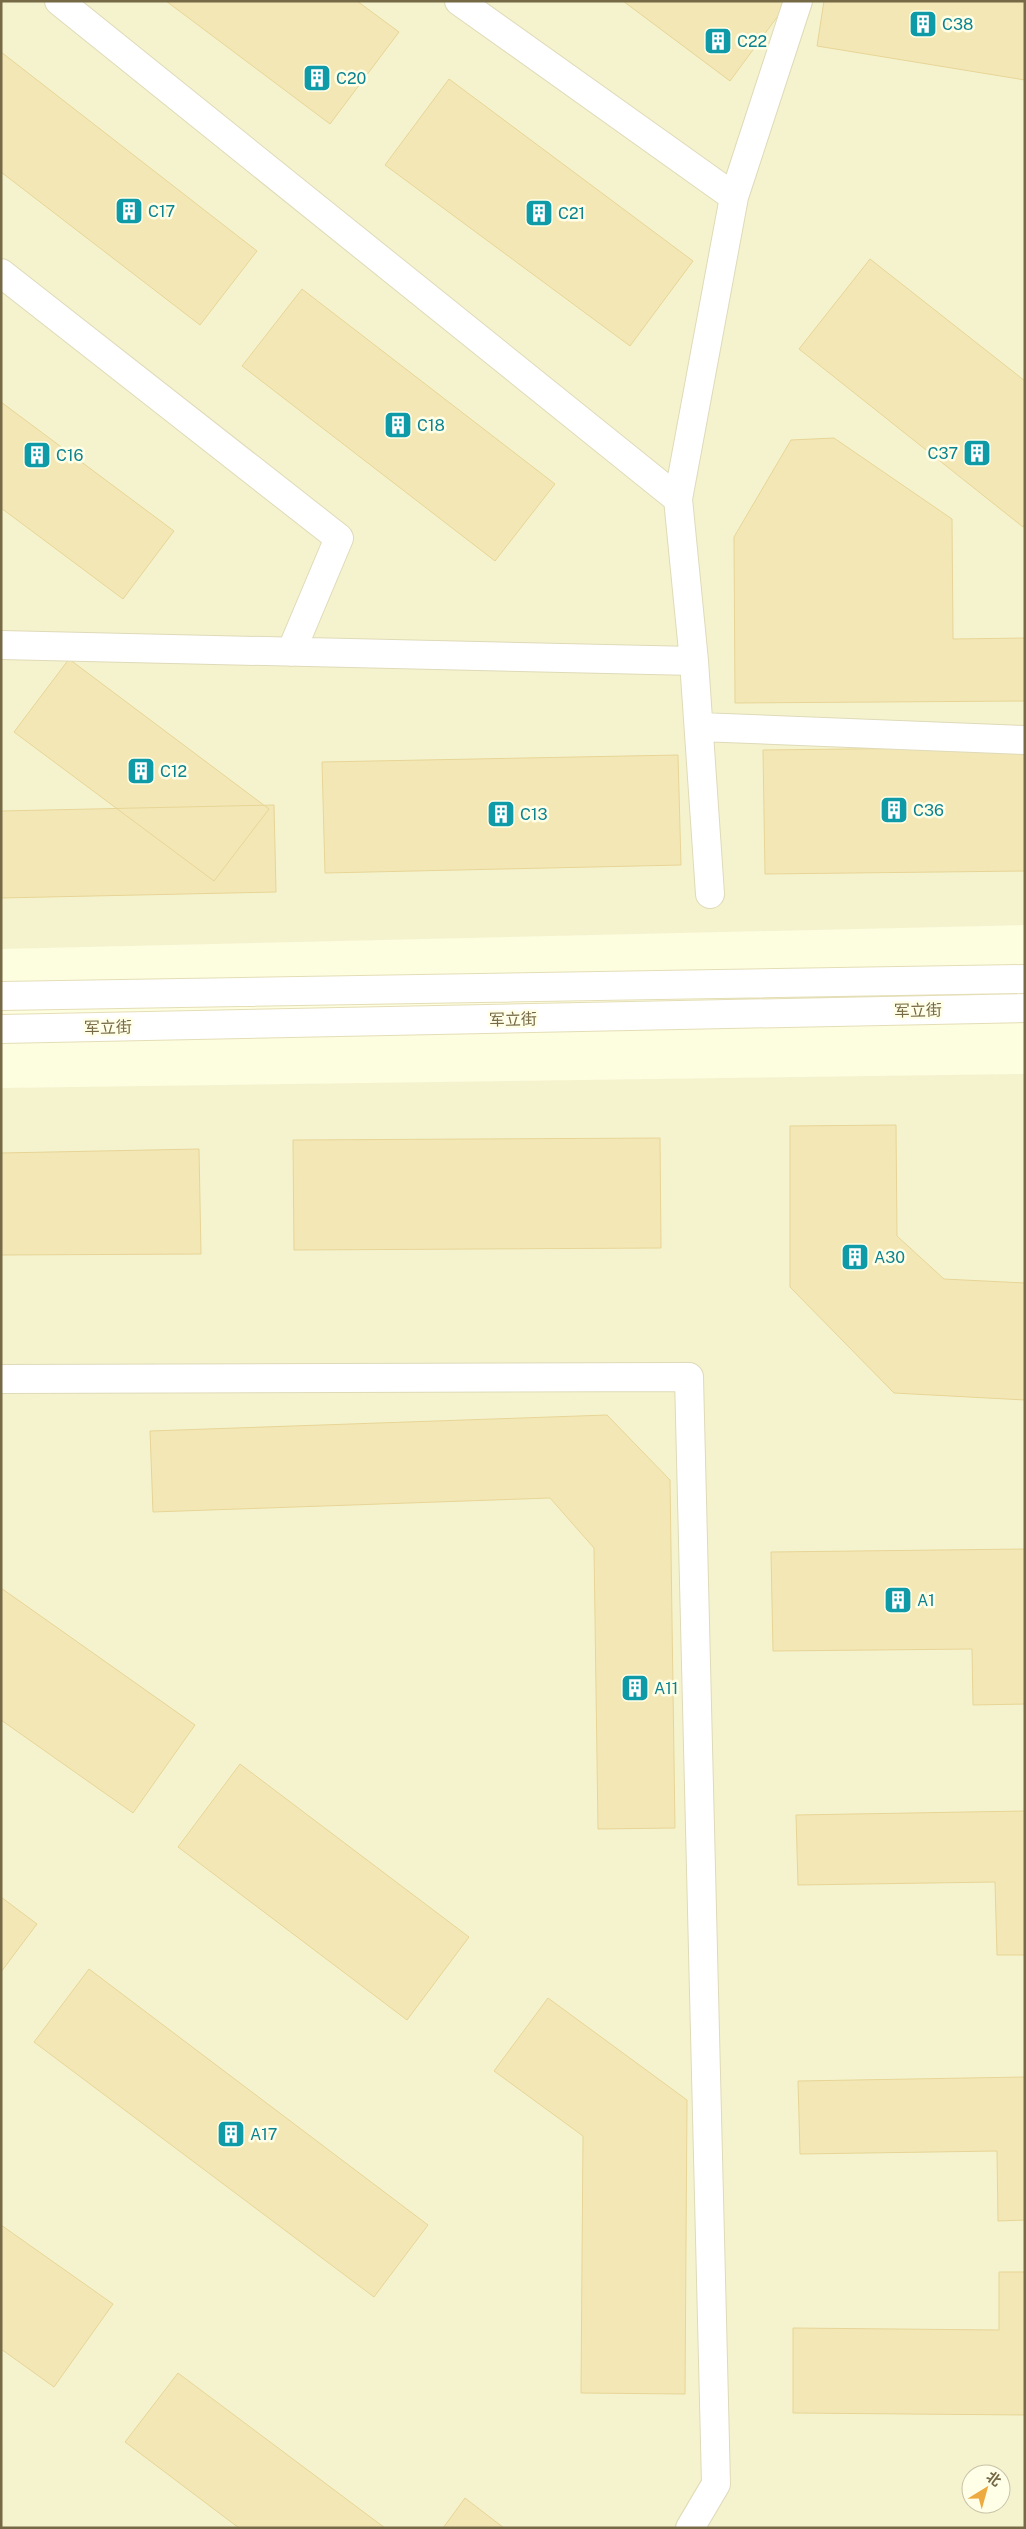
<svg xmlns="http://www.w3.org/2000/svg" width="1026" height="2529" font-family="'Public Sans','Noto Sans SC',sans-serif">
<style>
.residential{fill:#f5f3ce;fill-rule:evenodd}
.building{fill:#f4e7b6;stroke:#e7d596}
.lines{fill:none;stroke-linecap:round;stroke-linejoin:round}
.minor-casing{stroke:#dfdab8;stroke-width:30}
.secondary-casing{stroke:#e4deb6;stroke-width:30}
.minor{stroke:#fff;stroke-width:28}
.secondary{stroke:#fff;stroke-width:28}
.labels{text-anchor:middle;stroke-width:5;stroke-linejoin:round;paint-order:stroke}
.culture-label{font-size:16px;fill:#0d838f;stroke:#ffffe7;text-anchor:start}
.street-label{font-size:16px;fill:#756946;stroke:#ffffe7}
</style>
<rect width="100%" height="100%" fill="#fdfde0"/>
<path class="residential" d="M 1,1 L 1025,1 L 1025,925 L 1,949 Z
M 1025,1074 L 1025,2528 L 1,2528 L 1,1088 ZM 971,2474 L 1001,2474 L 1001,2504 L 971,2504 Z"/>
<path class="building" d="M 166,1 L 357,1 L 399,32 L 330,124 Z
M 623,1 L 789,1 L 730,81 Z
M 824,1 L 1025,1 L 1025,80 L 817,46 Z
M 1,52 L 257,251 L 200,325 L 1,172 Z
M 449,79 L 693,261 L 630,346 L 385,165 Z
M 870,259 L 1025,381 L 1025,524 L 1023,527 L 799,349 Z
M 302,289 L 555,484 L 495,561 L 242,366 Z
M 1,402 L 174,531 L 123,599 L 1,508 Z
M 834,438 L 952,519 L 953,639 L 1025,638 L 1025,701 L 735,703 L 734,537 L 791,440 Z
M 69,659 L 269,809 L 214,881 L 14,732 Z
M 1025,747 L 1025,871 L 765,874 L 763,750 Z
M 678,755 L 681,865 L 325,873 L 322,762 Z
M 274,805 L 276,892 L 1,898 L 1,811 Z
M 896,1125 L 897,1236 L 944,1279 L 1025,1283 L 1025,1400 L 894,1393 L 790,1287 L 790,1126 Z
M 660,1138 L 661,1248 L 294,1250 L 293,1140 Z
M 199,1149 L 201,1254 L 1,1255 L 1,1153 Z
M 607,1415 L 670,1480 L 675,1828 L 598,1829 L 594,1548 L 550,1498 L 153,1512 L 150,1431 Z
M 1025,1549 L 1025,1704 L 973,1705 L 972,1649 L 773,1651 L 771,1552 Z
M 1,1588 L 195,1725 L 133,1813 L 1,1720 Z
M 240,1764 L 469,1937 L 407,2020 L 178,1847 Z
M 1025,1811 L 1025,1955 L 997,1955 L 995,1882 L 798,1885 L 796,1815 Z
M 1,1897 L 37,1924 L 1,1972 Z
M 89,1969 L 428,2225 L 374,2297 L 34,2042 Z
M 548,1998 L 687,2100 L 685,2394 L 581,2393 L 583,2136 L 494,2071 Z
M 1025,2077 L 1025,2220 L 998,2221 L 997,2151 L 800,2154 L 798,2081 Z
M 1,2225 L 113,2304 L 54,2387 L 1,2349 Z
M 999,2272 L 1025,2272 L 1025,2415 L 793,2413 L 793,2328 L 999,2330 Z
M 178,2373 L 385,2528 L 239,2528 L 125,2442 Z
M 465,2498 L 504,2528 L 443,2528 Z"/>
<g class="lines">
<defs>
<path id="minor" d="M 59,1 L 678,499 L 694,661
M 459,1 L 734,197 L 678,499
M 734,197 L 798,1
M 1,273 L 339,538 L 291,652
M 1,645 L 694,661 L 710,894
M 699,727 L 1025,740
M 1,1379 L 689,1377 L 716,2484 L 690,2528"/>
<path id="secondary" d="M 1,996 L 1025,979
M 1,1029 L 1025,1008"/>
</defs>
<use href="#minor" class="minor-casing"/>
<use href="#secondary" class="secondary-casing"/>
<use href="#minor" class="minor"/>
<use href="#secondary" class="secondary"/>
</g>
<defs>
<symbol id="building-square" viewBox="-11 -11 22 22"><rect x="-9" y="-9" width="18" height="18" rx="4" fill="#0f9aa8" stroke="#ffffe7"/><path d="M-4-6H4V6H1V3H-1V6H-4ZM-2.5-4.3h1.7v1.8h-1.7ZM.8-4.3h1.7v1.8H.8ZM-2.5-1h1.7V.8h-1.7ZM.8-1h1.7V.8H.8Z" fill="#fff"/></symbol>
</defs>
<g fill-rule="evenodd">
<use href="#building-square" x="907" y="8" width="32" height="32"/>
<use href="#building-square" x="702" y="25" width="32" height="32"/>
<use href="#building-square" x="301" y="62" width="32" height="32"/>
<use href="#building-square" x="113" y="195" width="32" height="32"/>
<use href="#building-square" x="523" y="197" width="32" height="32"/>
<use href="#building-square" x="382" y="409" width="32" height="32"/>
<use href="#building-square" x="961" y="437" width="32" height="32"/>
<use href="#building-square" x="21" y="439" width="32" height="32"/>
<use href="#building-square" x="125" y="755" width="32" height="32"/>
<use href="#building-square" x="878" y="794" width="32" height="32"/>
<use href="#building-square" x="485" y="798" width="32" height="32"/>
<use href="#building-square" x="839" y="1241" width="32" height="32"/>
<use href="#building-square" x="882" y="1584" width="32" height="32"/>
<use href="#building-square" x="619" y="1672" width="32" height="32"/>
<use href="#building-square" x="215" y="2118" width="32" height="32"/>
</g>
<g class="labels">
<g class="culture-label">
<text x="942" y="30">C38</text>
<text x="737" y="47">C22</text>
<text x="336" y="84">C20</text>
<text x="148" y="217">C17</text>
<text x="558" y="219">C21</text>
<text x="417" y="431">C18</text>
<text x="958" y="459" text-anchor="end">C37</text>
<text x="56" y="461">C16</text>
<text x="160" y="777">C12</text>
<text x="913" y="816">C36</text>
<text x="520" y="820">C13</text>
<text x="874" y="1263">A30</text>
<text x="917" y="1606">A1</text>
<text x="654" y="1694">A11</text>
<text x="250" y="2140">A17</text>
</g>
<g class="street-label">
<text transform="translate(918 1010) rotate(-1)" y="6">军立街</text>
<text transform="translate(513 1019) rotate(-1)" y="6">军立街</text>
<text transform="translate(108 1027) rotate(-1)" y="6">军立街</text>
</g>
</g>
<rect width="1026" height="2529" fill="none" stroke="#756946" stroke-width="5"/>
<g transform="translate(986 2489) rotate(37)"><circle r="24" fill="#ffffe7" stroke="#c8c3a7"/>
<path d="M0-4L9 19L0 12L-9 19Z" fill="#edab3f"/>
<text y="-8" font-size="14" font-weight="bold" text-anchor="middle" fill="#756946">北</text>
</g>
</svg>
